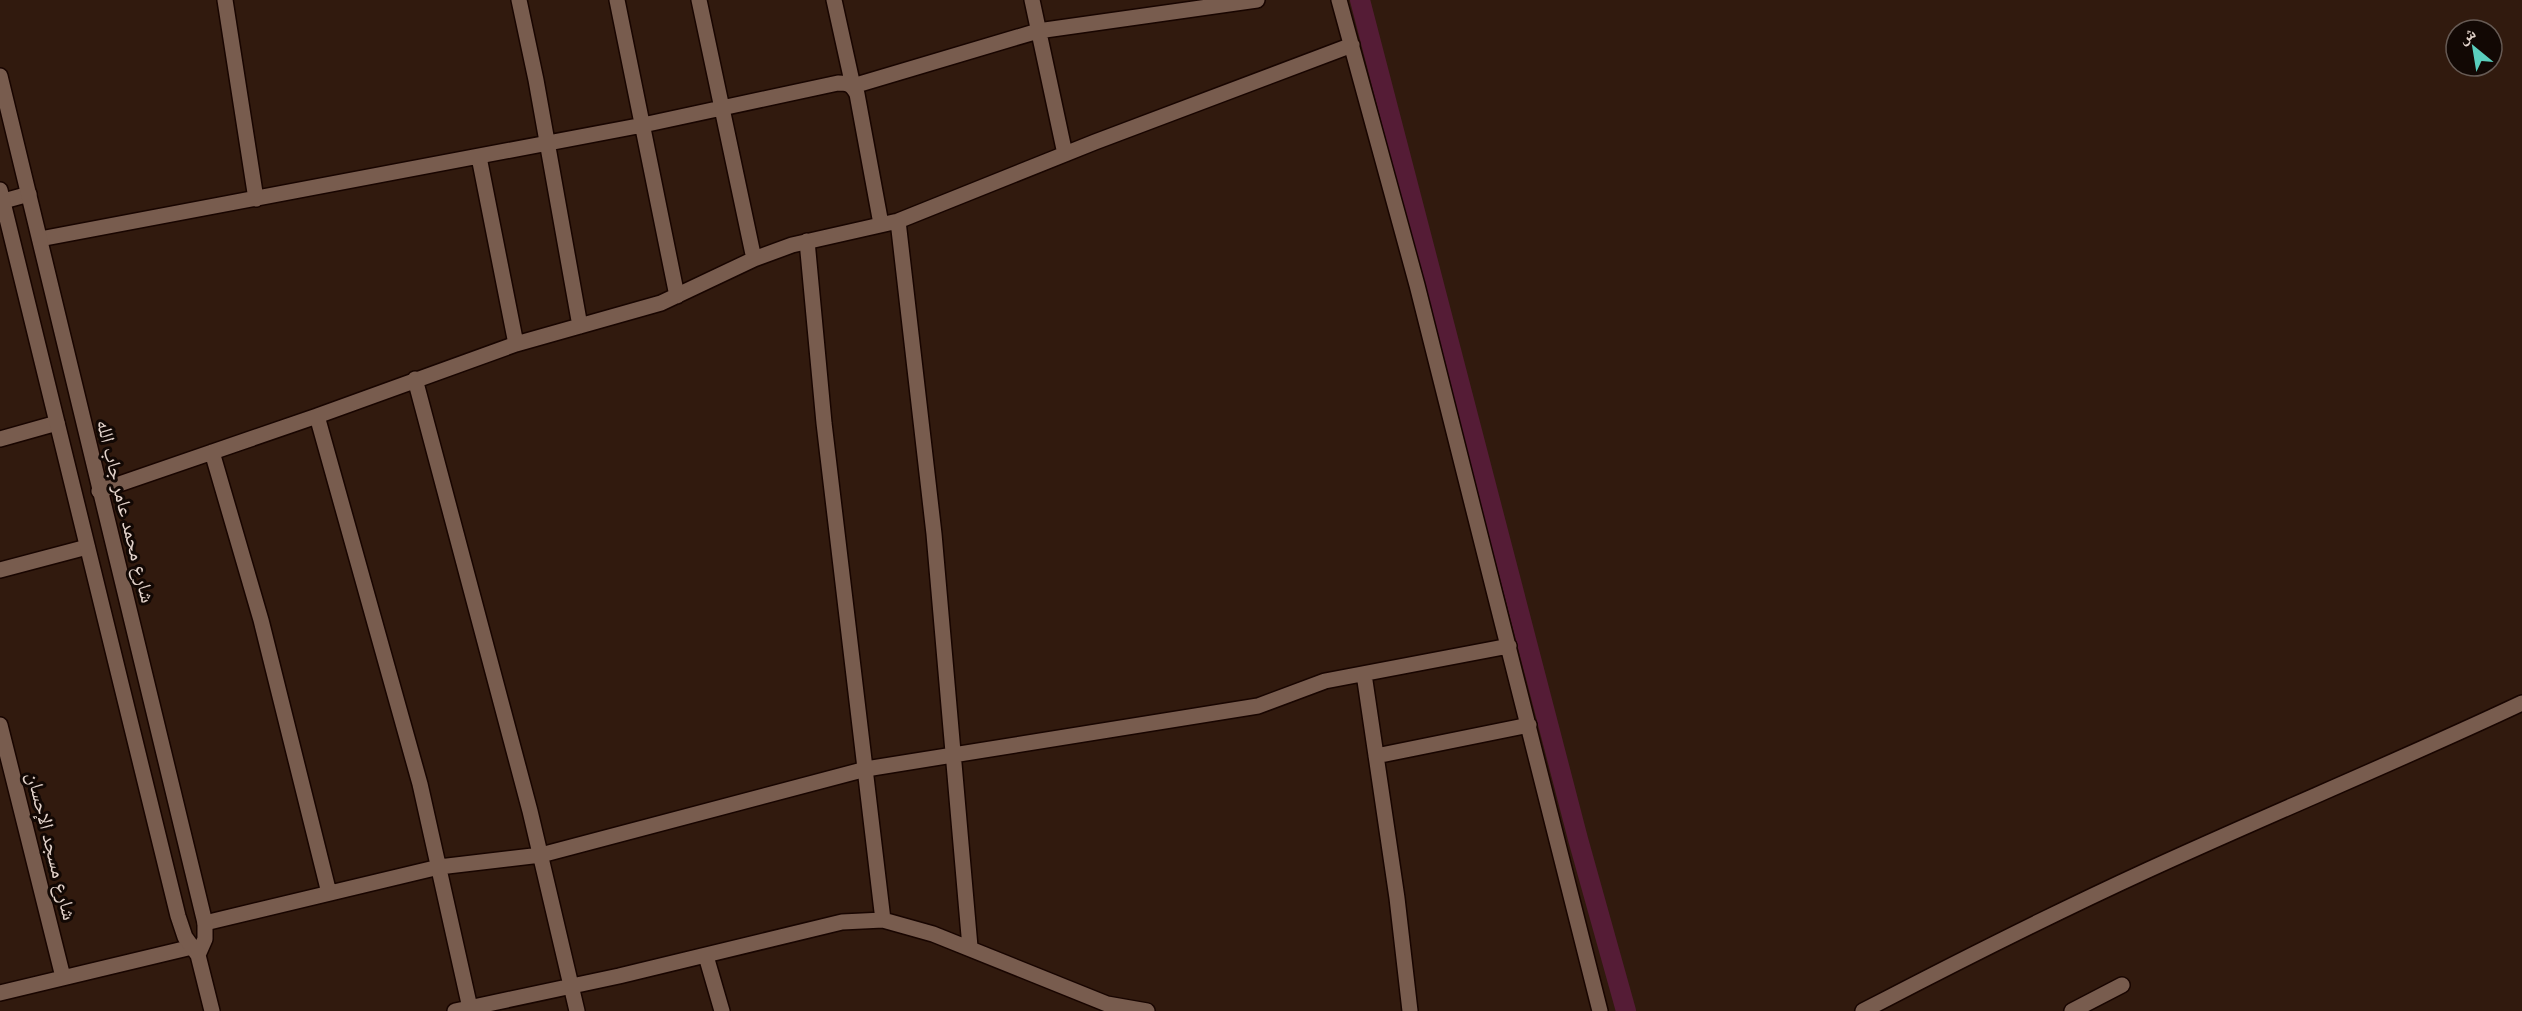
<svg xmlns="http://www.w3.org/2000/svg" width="2522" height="1011" font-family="'DM Sans','Noto Naskh Arabic',sans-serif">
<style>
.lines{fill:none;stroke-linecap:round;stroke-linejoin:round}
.canal{stroke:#551c36;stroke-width:20}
.minor-casing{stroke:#180500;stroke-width:18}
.tertiary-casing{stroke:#180500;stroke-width:18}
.minor{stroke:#785c4e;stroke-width:15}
.tertiary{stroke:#785c4e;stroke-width:15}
.labels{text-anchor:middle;stroke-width:6;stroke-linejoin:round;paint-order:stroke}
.street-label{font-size:20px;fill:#e4d4cc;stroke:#120804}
</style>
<rect width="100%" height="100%" fill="#311a0e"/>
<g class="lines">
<path class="canal" d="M 1360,0 L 1578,839 L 1626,1011"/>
<defs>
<path id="minor" d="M 225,0 L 256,199
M 519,0 L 536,80 L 580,326
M 617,0 L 677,296
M 699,0 L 754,259
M 834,0 L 853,86 L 1038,31 L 1257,0
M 1032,0 L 1065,154
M 1339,0 L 1417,285 L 1600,1011
M 479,157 L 516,344
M 0,202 L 29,194
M 898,221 L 934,534 L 970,947
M 40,239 L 643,125 L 838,83 C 849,83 852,85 857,94 L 881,224
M 807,241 L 824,423 L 883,920
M 415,379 L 530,811 L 577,1011
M 0,439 L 57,423
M 212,452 L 261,620 L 329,893
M 99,491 L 317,416
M 0,570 L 87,547
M 1364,674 L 1397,898 L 1410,1011
M 0,725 L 63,977
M 1376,756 L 1529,725
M 205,923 L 439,867 L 541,855 L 866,769 L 1258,706 L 1325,681 L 1509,646
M 706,956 L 722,1011
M 0,993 L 192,947
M 470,1008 L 420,784 L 317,416 L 516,344 L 661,303 L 754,259 L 792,245 L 898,221 L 1095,142 L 1352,45
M 455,1011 L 619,976 L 842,922 L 883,920 L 933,934 L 1107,1004 L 1147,1011
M 1863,1011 C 1957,962 2052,914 2148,870 C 2272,813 2399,761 2522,703
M 2072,1011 L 2122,985"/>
<path id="tertiary" d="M 0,76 L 205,923 L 205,939 L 198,955
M 0,190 L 178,916 L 185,937 L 198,955 L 212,1011"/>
</defs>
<use href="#minor" class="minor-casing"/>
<use href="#tertiary" class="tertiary-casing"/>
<use href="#minor" class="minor"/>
<use href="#tertiary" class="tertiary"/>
</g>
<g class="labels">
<g class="street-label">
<text transform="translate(126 511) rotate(76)" y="7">شارع محمد عامر جاب الله</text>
<text transform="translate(52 846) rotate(76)" y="7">شارع مسجد الإحسان</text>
</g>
</g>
<g transform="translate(2474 48) rotate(330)"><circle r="28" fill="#120804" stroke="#665a54" stroke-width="1.5"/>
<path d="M0-4.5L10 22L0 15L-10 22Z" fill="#5acebd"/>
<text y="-9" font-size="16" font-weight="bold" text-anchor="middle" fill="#e4d4cc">ش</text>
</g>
</svg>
